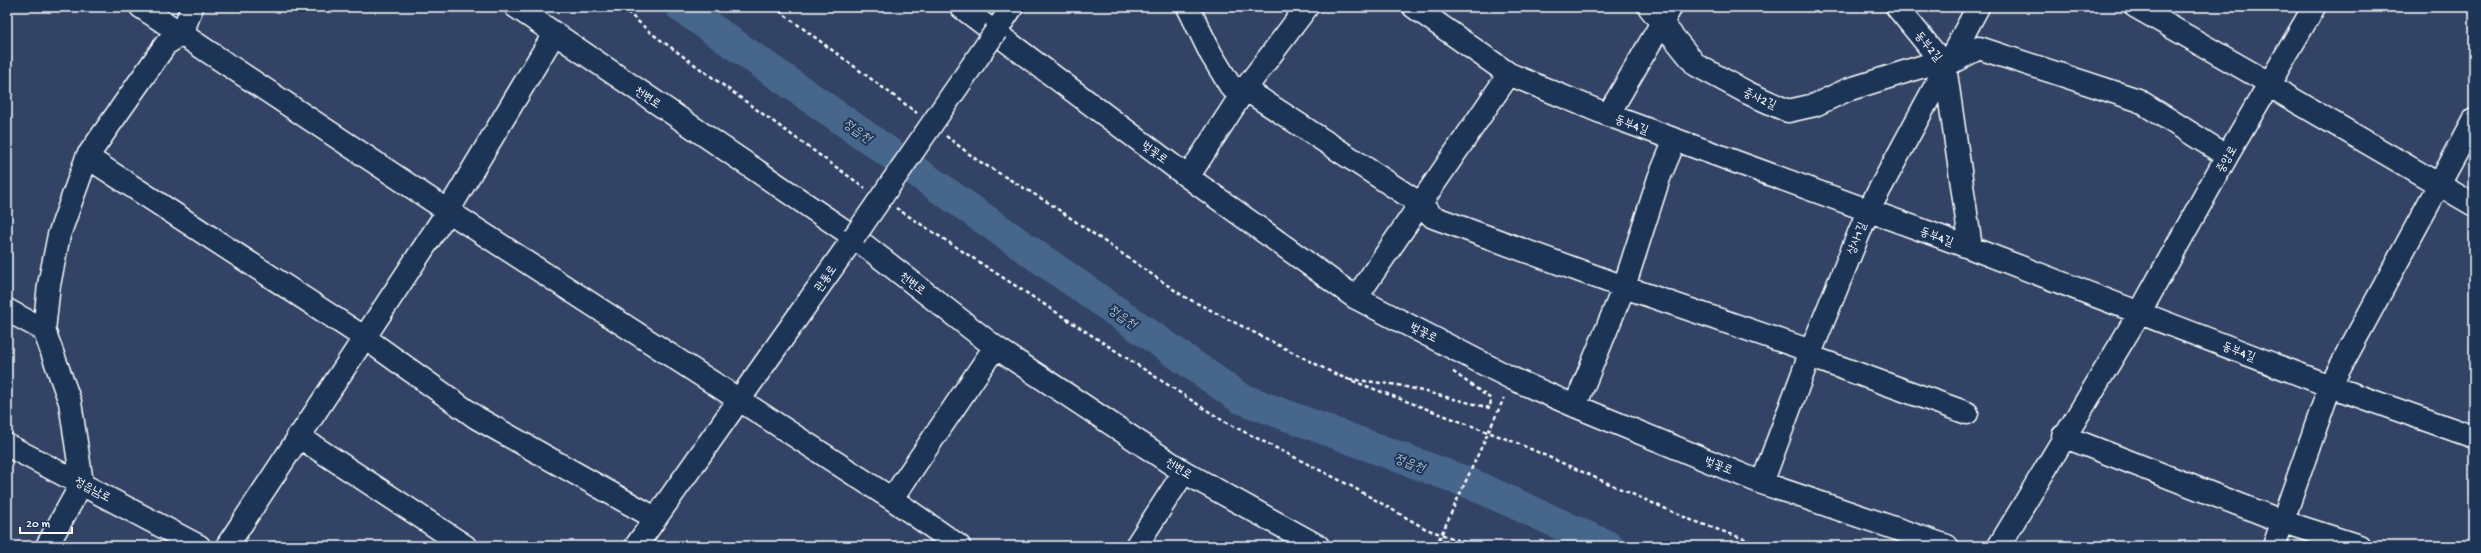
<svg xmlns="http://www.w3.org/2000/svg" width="2481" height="553" font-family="'Gochi Hand','Poor Story',sans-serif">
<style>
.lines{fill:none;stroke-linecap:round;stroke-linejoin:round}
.river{stroke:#46668c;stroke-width:31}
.minor-casing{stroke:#fff;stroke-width:25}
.path{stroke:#fff;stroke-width:2.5;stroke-dasharray:4 3;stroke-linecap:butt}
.minor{stroke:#1d3557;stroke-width:22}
.minor-bridge-casing{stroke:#fff;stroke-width:25;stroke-linecap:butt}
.path-bridge{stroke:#fff;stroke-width:2.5;stroke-dasharray:4 3;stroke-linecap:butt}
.minor-bridge{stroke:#1d3557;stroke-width:22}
.labels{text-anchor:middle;stroke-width:4;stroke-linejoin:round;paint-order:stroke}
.street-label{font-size:12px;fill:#fff;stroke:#1d3557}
.water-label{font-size:13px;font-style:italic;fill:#b5c2d1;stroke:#1d3557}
</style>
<rect width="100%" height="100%" fill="#324366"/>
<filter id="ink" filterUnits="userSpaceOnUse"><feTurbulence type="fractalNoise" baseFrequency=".025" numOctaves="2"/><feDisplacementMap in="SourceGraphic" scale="8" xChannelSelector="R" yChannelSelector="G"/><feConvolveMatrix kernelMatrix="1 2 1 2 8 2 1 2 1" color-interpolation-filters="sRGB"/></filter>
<g filter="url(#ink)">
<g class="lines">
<path class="river" d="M 681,7 L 1240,398 L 1474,485 L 1608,546"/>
<defs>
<path id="minor" d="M 141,7 L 448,211 L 892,499 L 959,546
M 516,7 L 854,237 L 995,347 L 1184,472 L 1318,546
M 961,7 L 1188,177 L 1356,298 L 1513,379 L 1575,406 L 1762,483 L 1947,546
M 1188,7 L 1211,54 L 1231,87 L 1245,89 L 1188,177
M 1307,7 L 1245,89 L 1419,203 L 1433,217 L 1624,287 L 1811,351
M 1414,7 L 1509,74 L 1608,115 L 1971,248 L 2330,386 L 2474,437
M 1649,7 L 1696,65 L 1748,93 L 1788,111 L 1815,105 L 1847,90 L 1927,65 L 1945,66 L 1979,48 L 2138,100 L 2227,156
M 1897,7 L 1945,66
M 2136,7 L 2269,83
M 996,31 L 1012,7
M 1945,66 L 1971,248
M 2268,85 L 2474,205
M 1608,115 L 1671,7
M 87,157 L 365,338 L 477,418 L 655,518
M 1356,298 L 1509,74
M 7,310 L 44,330
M 1809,356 L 1967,413
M 1575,406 L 1624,287 L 1659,178 L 1675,140
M 298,436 L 465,546
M 2063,436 L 2284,522 L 2359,546
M 7,445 L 199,546
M 1762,483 L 1811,351 L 1868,211 L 1978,7
M 892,499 L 995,347
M 47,546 L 82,483 L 70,402 L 44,330 L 49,285 L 59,235 L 87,157 L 166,44 L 182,34 L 192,7
M 227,546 L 448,211 L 554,34
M 636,546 L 854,237
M 1136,546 L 1184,472
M 1999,546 L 2140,312 L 2227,156 L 2314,7
M 2274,546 L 2330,386 L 2474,120"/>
</defs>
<use href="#minor" class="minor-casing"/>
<path class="path" d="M 622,7 L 651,33 L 865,188
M 774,7 L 917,113
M 946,136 L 977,160 L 1049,203 L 1183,296 L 1337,375 L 1517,443 L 1691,520 L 1764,546
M 896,208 L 1225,422 L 1351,486 L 1426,529 L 1475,546
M 1349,379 L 1398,385 L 1490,408 L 1491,399 L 1452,371"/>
<use href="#minor" class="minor"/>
<defs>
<path id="minor-bridge" d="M 854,237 L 996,31"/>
</defs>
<use href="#minor-bridge" class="minor-bridge-casing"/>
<path class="path-bridge" d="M 1436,546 L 1504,398"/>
<use href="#minor-bridge" class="minor-bridge"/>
</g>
</g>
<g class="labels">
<g class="street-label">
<text transform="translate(1929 46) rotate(50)" y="4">동부2길</text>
<text transform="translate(648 97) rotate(34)" y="4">천변로</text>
<text transform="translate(1760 98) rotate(24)" y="4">중사2길</text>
<text transform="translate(1632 124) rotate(20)" y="4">동부4길</text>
<text transform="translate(1155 152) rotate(37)" y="4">벚꽃로</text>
<text transform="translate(2226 159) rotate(-60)" y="4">중앙로</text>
<text transform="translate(1937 236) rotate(20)" y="4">동부4길</text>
<text transform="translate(1856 238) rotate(-68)" y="4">상사1길</text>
<text transform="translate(825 278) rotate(-55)" y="4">관통로</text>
<text transform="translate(913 283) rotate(38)" y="4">천변로</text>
<text transform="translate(1424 332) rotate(27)" y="4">벚꽃로</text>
<text transform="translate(2239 351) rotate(21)" y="4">동부4길</text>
<text transform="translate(1719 465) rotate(22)" y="4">벚꽃로</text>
<text transform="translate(1179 468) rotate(32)" y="4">천변로</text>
<text transform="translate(93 489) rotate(28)" y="4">정읍남로</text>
</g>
<g class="water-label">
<text transform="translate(858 130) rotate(35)" y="5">정읍천</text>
<text transform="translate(1123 316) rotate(35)" y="5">정읍천</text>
<text transform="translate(1410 462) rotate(20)" y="5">정읍천</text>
</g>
</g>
<rect width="2481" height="553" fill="none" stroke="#1d3557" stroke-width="24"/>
<rect x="12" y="12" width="2457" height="529" fill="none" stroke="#fff" stroke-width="1.5" filter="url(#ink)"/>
<path d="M20 527v6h52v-6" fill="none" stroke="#ffffff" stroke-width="2"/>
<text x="26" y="527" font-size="12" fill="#ffffff" stroke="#1d3557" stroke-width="3" paint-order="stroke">20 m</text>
</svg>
